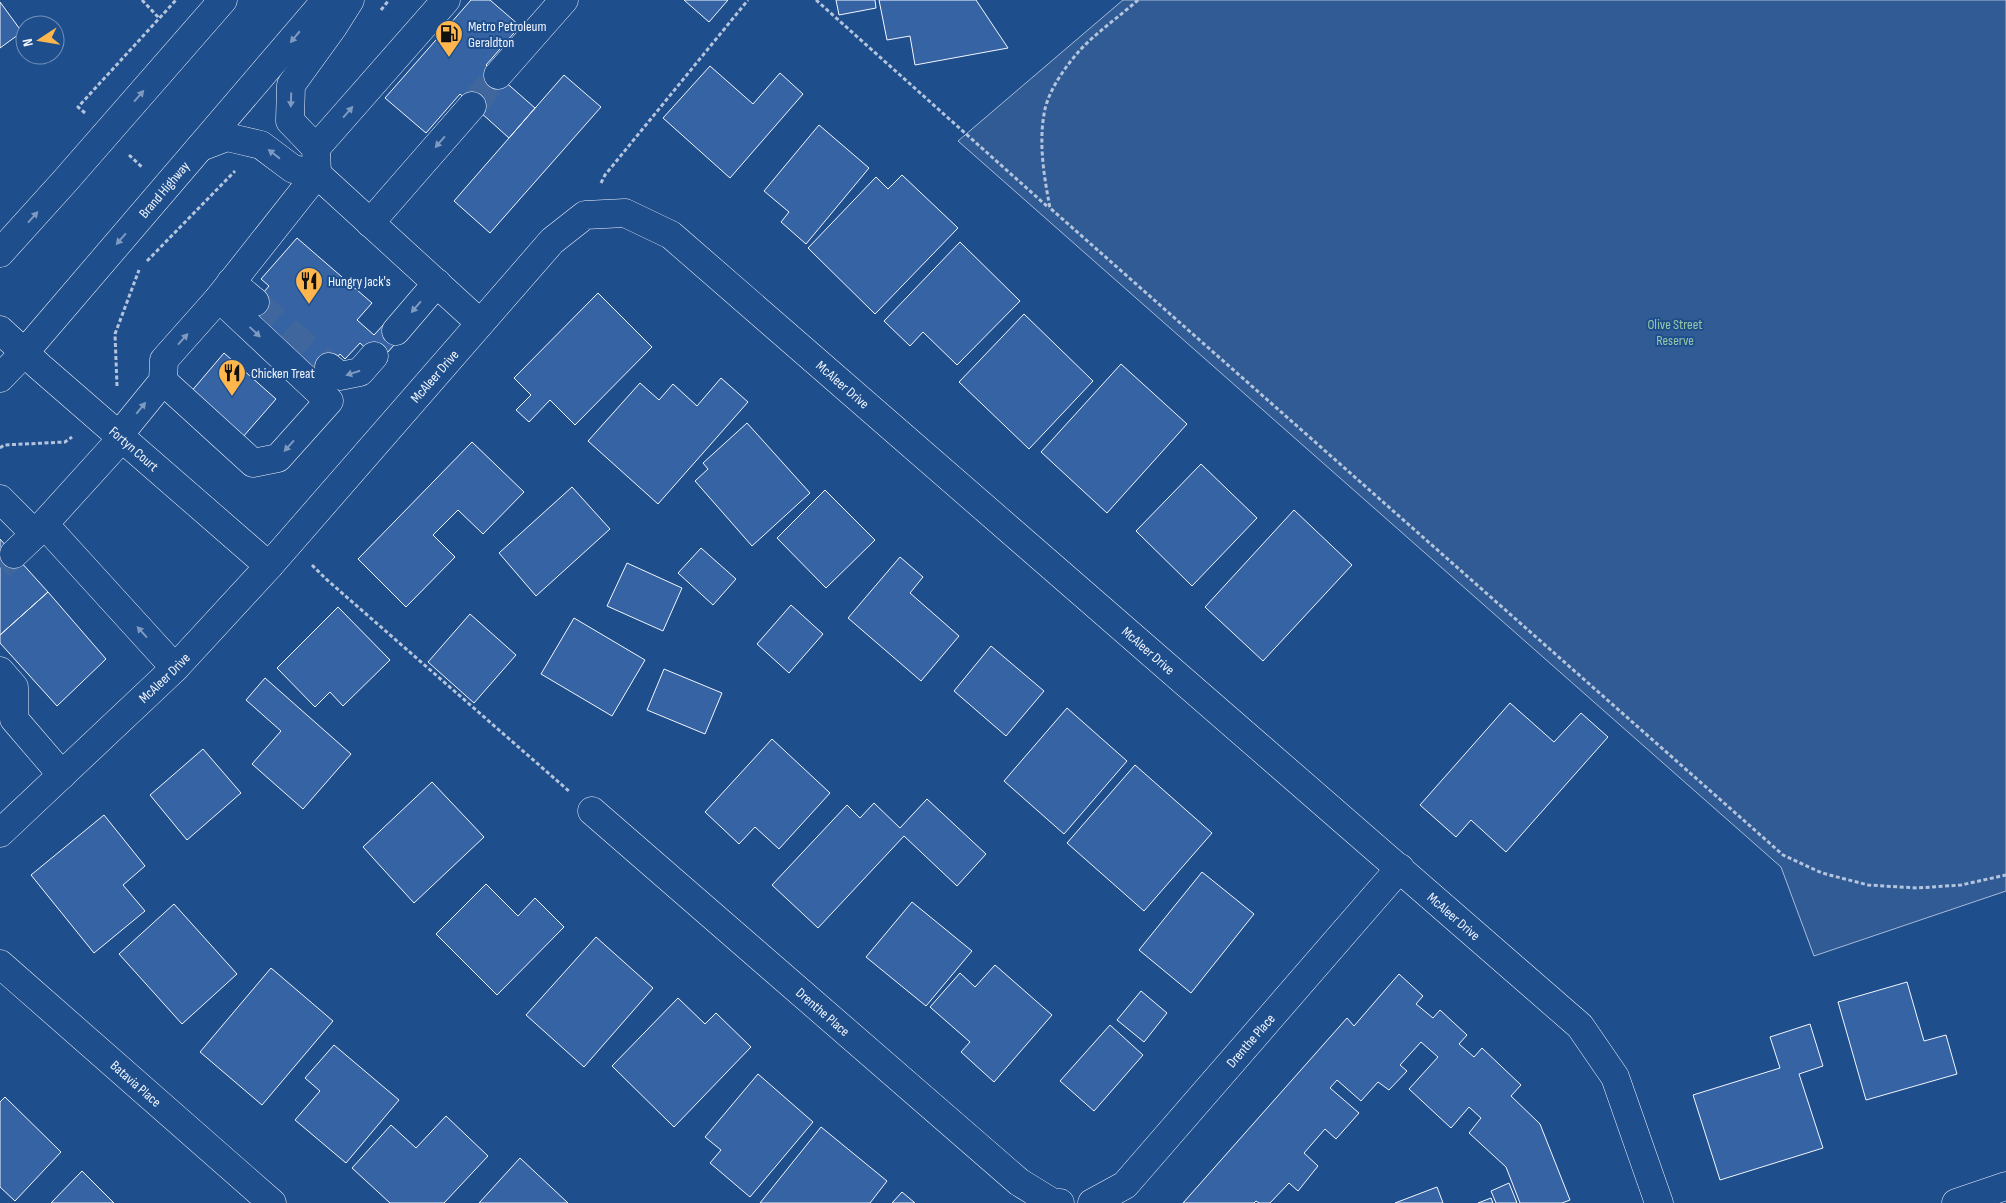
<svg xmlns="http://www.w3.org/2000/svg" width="2006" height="1203" font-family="'Sofia Sans Condensed',sans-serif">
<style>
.built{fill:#305b95;stroke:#a8bbd7}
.building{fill:#3563a3;stroke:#f2f6ff}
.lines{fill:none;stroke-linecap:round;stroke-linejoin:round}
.minor-tunnel{stroke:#3f679d;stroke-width:28;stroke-dasharray:28 14;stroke-linecap:butt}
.minor-casing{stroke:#f2f6ff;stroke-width:29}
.highway-casing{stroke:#f2f6ff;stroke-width:29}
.path{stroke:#b3c4dc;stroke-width:3;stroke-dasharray:4 2.5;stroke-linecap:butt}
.minor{stroke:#1f4e8c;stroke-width:28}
.highway{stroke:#1f4e8c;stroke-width:28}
.oneway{fill:#7e9ac0}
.labels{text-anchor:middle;stroke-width:4;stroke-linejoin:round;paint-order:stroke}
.poi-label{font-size:14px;fill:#f2f6ff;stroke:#1f4e8c;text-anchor:start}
.street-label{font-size:14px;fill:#f2f6ff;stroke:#1f4e8c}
.park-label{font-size:14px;fill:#97c8a6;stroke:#1f4e8c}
</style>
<rect width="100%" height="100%" fill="#1f4e8c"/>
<path class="built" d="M 1123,0 L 2006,0 L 2006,891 L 1814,956 L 1781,867 L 958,141 Z"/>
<path class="building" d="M 471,0 L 490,0 L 520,26 L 486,65 L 535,108 L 509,138 L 460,94 L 426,133 L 385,98 Z
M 684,0 L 728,0 L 709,22 Z
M 836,0 L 875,0 L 876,8 L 839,15 Z
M 879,0 L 976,0 L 1008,48 L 915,65 L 910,36 L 887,40 Z
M 0,2 L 22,32 L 0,48 Z
M 710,66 L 753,104 L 780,73 L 803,94 L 730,178 L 663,118 Z
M 564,75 L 601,107 L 490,233 L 454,201 Z
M 819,125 L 869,168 L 806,244 L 781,222 L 789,212 L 764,191 Z
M 902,175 L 958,228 L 875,314 L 808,248 L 876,177 L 888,189 Z
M 297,238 L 372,303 L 357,320 L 374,335 L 386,322 L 402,336 L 380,361 L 360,343 L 345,359 L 340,354 L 322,375 L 249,310 L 269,286 L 261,279 Z
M 960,242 L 1020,301 L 957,365 L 923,332 L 910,346 L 884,321 Z
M 598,293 L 652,347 L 575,425 L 550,400 L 529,422 L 516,410 L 531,395 L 514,378 Z
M 1024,314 L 1093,381 L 1029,449 L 959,382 Z
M 224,353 L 276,399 L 242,438 L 190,393 Z
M 1121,364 L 1187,424 L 1107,513 L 1041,452 Z
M 721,378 L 748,402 L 658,504 L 588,441 L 640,383 L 659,400 L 673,384 L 697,406 Z
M 747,423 L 810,493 L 752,546 L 695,481 L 708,469 L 703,463 Z
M 472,442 L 524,492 L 483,534 L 458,510 L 433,535 L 455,557 L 406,607 L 358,559 Z
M 1201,464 L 1257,518 L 1192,586 L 1136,531 Z
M 572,487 L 610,529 L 536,596 L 499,553 Z
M 825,490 L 875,540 L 826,588 L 777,538 Z
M 1294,510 L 1352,565 L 1263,661 L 1205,607 Z
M 0,539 L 48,592 L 0,635 Z
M 701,548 L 736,579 L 713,605 L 678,573 Z
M 900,557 L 923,577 L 910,593 L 959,636 L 921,681 L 848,618 Z
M 627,563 L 682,588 L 663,631 L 607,606 Z
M 48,592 L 106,659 L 57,706 L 0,643 L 0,635 Z
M 791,605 L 823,634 L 789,673 L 757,644 Z
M 338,607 L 390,660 L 343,706 L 330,692 L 315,707 L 277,668 Z
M 470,614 L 516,655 L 474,703 L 428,662 Z
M 574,618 L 645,660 L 612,716 L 541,674 Z
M 991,646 L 1044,691 L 1006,736 L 954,691 Z
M 664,669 L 722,693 L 705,734 L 647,710 Z
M 265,678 L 351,754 L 303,809 L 252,764 L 281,731 L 246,700 Z
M 1510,703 L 1554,742 L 1581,713 L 1608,737 L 1506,852 L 1471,820 L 1456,837 L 1420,805 Z
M 1067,708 L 1127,761 L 1064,834 L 1004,781 Z
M 772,739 L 830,793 L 779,849 L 755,827 L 739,844 L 705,812 Z
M 203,749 L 241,793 L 187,840 L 150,795 Z
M 1135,765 L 1212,833 L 1144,911 L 1067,843 Z
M 432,782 L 484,837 L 414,903 L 363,847 Z
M 927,799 L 986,854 L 957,886 L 904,836 L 818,928 L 772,885 L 847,805 L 860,818 L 874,803 L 900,828 Z
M 104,815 L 145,866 L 123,885 L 145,911 L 94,953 L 31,875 Z
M 1202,872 L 1254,914 L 1191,993 L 1139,950 Z
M 486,884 L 518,916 L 535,898 L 564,927 L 497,995 L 436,934 Z
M 912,902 L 972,951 L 926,1006 L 866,957 Z
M 174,904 L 237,974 L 182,1024 L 119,954 Z
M 596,937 L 653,988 L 584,1067 L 526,1015 Z
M 995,965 L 1052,1015 L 994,1082 L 961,1052 L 970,1042 L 930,1007 L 960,973 L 975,987 Z
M 271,968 L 333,1021 L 262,1105 L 200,1052 Z
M 1399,974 L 1423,996 L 1416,1004 L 1433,1018 L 1440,1010 L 1467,1035 L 1459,1044 L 1474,1057 L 1482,1048 L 1521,1085 L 1511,1096 L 1540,1124 L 1570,1200 L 1562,1203 L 1520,1203 L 1506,1167 L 1469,1133 L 1481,1118 L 1469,1107 L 1451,1128 L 1409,1089 L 1438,1057 L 1421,1042 L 1400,1065 L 1407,1071 L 1389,1090 L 1378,1082 L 1361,1101 L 1337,1080 L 1330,1088 L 1359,1113 L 1336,1139 L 1325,1129 L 1304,1153 L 1318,1166 L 1298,1191 L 1289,1183 L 1270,1203 L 1259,1203 L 1256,1201 L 1254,1203 L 1183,1203 L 1347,1018 L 1354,1026 Z
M 1907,982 L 1924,1041 L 1946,1035 L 1957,1074 L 1866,1100 L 1838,1002 Z
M 1141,991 L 1167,1013 L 1144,1042 L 1117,1020 Z
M 678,998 L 705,1024 L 716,1013 L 751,1047 L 674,1127 L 612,1066 Z
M 1810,1024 L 1823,1066 L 1799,1074 L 1823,1148 L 1720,1180 L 1693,1095 L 1780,1068 L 1770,1037 Z
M 1110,1025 L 1143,1055 L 1094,1111 L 1060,1081 Z
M 334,1045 L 399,1100 L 346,1163 L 295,1120 L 320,1091 L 305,1078 Z
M 758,1074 L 813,1122 L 750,1197 L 710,1163 L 721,1150 L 705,1137 Z
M 5,1097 L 61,1152 L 15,1201 L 0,1187 L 0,1102 Z
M 446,1116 L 488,1156 L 444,1203 L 390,1203 L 352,1168 L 391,1125 L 416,1148 Z
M 821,1127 L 887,1181 L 870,1203 L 760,1203 Z
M 520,1158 L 568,1203 L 479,1203 Z
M 82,1171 L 114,1203 L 51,1203 Z
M 1509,1183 L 1517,1203 L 1496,1203 L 1491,1191 Z
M 1437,1187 L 1443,1203 L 1395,1203 Z
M 902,1192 L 915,1203 L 892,1203 Z
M 1491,1198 L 1493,1203 L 1478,1203 Z"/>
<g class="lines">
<path class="minor-tunnel" d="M 472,106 L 498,75
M 255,302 L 329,367
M 0,567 L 14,554"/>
<defs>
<g id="minor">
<path d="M 498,75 L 564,0"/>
<path d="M 201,147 L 227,137 L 261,145 L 293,169 L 317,174 L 480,323"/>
<path d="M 316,148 L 446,0"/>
<path d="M 370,223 L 472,106"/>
<path d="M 231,282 L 255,302"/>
<path id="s1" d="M 0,330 L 39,366 L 269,566"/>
<path d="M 396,331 L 437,283"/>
<path d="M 329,367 L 340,376 L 360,372 L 374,356"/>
<path d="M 163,381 L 253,463 L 278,458 L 329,401 L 219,298"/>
<path d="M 119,435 L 163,381 L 164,360 L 219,298 L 317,174 L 316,148 L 290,121 L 291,85 L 333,27 L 350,0"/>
<path d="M 0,499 L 35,534"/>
<path d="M 44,524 L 175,668"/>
<path d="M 14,554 L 35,534 L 122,438"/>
<path d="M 0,671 L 14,687 L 14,719 L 62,775"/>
<path id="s2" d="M 592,811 L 1019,1182 L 1053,1203 L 1060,1203"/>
<path id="s3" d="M 0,833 L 175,668 L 269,566 L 552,241 L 585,215 L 625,213 L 671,235 L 1580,1026 L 1615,1077 L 1659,1203"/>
<path id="s4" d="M 0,964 L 272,1203"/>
<path id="s5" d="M 1092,1203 L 1125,1185 L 1400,868"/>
<path d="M 1956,1203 L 2006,1186"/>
</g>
<g id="highway">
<path d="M 0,253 L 65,181 L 223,0"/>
<path id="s6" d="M 0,378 L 24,353 L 326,0"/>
</g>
</defs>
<use href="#minor" class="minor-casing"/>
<use href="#highway" class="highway-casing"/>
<path class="path" d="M 142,0 L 159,18
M 816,0 L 1049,208
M 1138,0 C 1120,16 1097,32 1080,50 C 1066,66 1050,88 1045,109 C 1038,142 1044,176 1050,208 L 1783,855 L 1822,873 L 1868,885 L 1917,888 L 1961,885 L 2006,875
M 381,10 L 389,0
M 85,113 L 78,107 L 176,0
M 129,155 L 143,168
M 601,183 L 605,175 L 748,0
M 147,261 L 235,171
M 117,386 L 115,334 L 139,270
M 0,448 L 4,445 L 65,442 L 72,437
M 312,565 L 326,579 L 570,792"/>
<use href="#minor" class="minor"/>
<use href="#highway" class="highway"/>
</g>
<defs><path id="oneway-solid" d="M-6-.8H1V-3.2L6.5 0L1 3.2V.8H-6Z" transform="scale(1.25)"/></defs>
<g class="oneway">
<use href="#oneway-solid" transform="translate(295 37) rotate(130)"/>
<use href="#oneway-solid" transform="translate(139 96) rotate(-49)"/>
<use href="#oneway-solid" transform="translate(291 100) rotate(92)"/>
<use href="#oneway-solid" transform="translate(348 112) rotate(-49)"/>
<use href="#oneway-solid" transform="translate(440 142) rotate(131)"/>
<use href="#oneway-solid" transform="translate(274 154) rotate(-142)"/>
<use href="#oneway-solid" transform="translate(33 217) rotate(-48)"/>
<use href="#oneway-solid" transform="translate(121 239) rotate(131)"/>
<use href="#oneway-solid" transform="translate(416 307) rotate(131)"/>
<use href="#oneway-solid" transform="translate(255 332) rotate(43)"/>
<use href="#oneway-solid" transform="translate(183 339) rotate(-48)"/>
<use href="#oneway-solid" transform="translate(353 373) rotate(163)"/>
<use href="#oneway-solid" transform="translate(141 408) rotate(-51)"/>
<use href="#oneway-solid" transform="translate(289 446) rotate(132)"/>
<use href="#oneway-solid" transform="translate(142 632) rotate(-132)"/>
</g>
<defs>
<symbol id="fuel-pin" viewBox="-11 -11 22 30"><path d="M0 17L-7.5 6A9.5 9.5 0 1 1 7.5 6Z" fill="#ffb74d" stroke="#1f4e8c"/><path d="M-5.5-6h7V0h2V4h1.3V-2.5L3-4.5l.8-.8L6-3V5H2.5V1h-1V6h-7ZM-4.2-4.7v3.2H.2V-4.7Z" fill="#111"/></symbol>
<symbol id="restaurant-pin" viewBox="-11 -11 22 30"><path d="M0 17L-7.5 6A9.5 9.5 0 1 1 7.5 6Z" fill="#ffb74d" stroke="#1f4e8c"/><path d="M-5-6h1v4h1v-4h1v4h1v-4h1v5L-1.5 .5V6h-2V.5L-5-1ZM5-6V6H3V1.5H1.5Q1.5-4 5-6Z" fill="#111"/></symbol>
</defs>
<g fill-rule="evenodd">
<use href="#fuel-pin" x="433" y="18" width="32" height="43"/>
<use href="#restaurant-pin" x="293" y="265" width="32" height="43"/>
<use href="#restaurant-pin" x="216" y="357" width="32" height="43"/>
</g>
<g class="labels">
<g class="poi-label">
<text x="468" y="31">Metro Petroleum<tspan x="468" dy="16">Geraldton</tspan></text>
<text x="328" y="286">Hungry Jack's</text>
<text x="251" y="378">Chicken Treat</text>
</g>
<g class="street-label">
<text dy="5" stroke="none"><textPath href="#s6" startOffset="250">Brand Highway</textPath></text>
<text dy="5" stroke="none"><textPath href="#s3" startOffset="631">McAleer Drive</textPath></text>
<text dy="5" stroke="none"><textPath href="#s3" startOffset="1171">McAleer Drive</textPath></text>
<text dy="5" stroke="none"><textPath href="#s1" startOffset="179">Fortyn Court</textPath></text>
<text dy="5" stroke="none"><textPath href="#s3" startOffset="1576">McAleer Drive</textPath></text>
<text dy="5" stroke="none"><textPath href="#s3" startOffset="226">McAleer Drive</textPath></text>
<text dy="5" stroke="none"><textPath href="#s3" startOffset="1981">McAleer Drive</textPath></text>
<text dy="5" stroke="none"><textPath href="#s2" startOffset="306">Drenthe Place</textPath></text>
<text dy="5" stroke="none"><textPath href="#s5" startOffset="229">Drenthe Place</textPath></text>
<text dy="5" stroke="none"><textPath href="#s4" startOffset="181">Batavia Place</textPath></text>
</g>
<g class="park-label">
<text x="1675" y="329">Olive Street<tspan x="1675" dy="16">Reserve</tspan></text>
</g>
</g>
<g transform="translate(40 40) rotate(258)"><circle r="24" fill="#1f4e8c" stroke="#7391ba"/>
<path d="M0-4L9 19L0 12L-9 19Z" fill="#ffb74d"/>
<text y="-8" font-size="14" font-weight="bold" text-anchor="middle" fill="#f2f6ff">N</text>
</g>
</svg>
